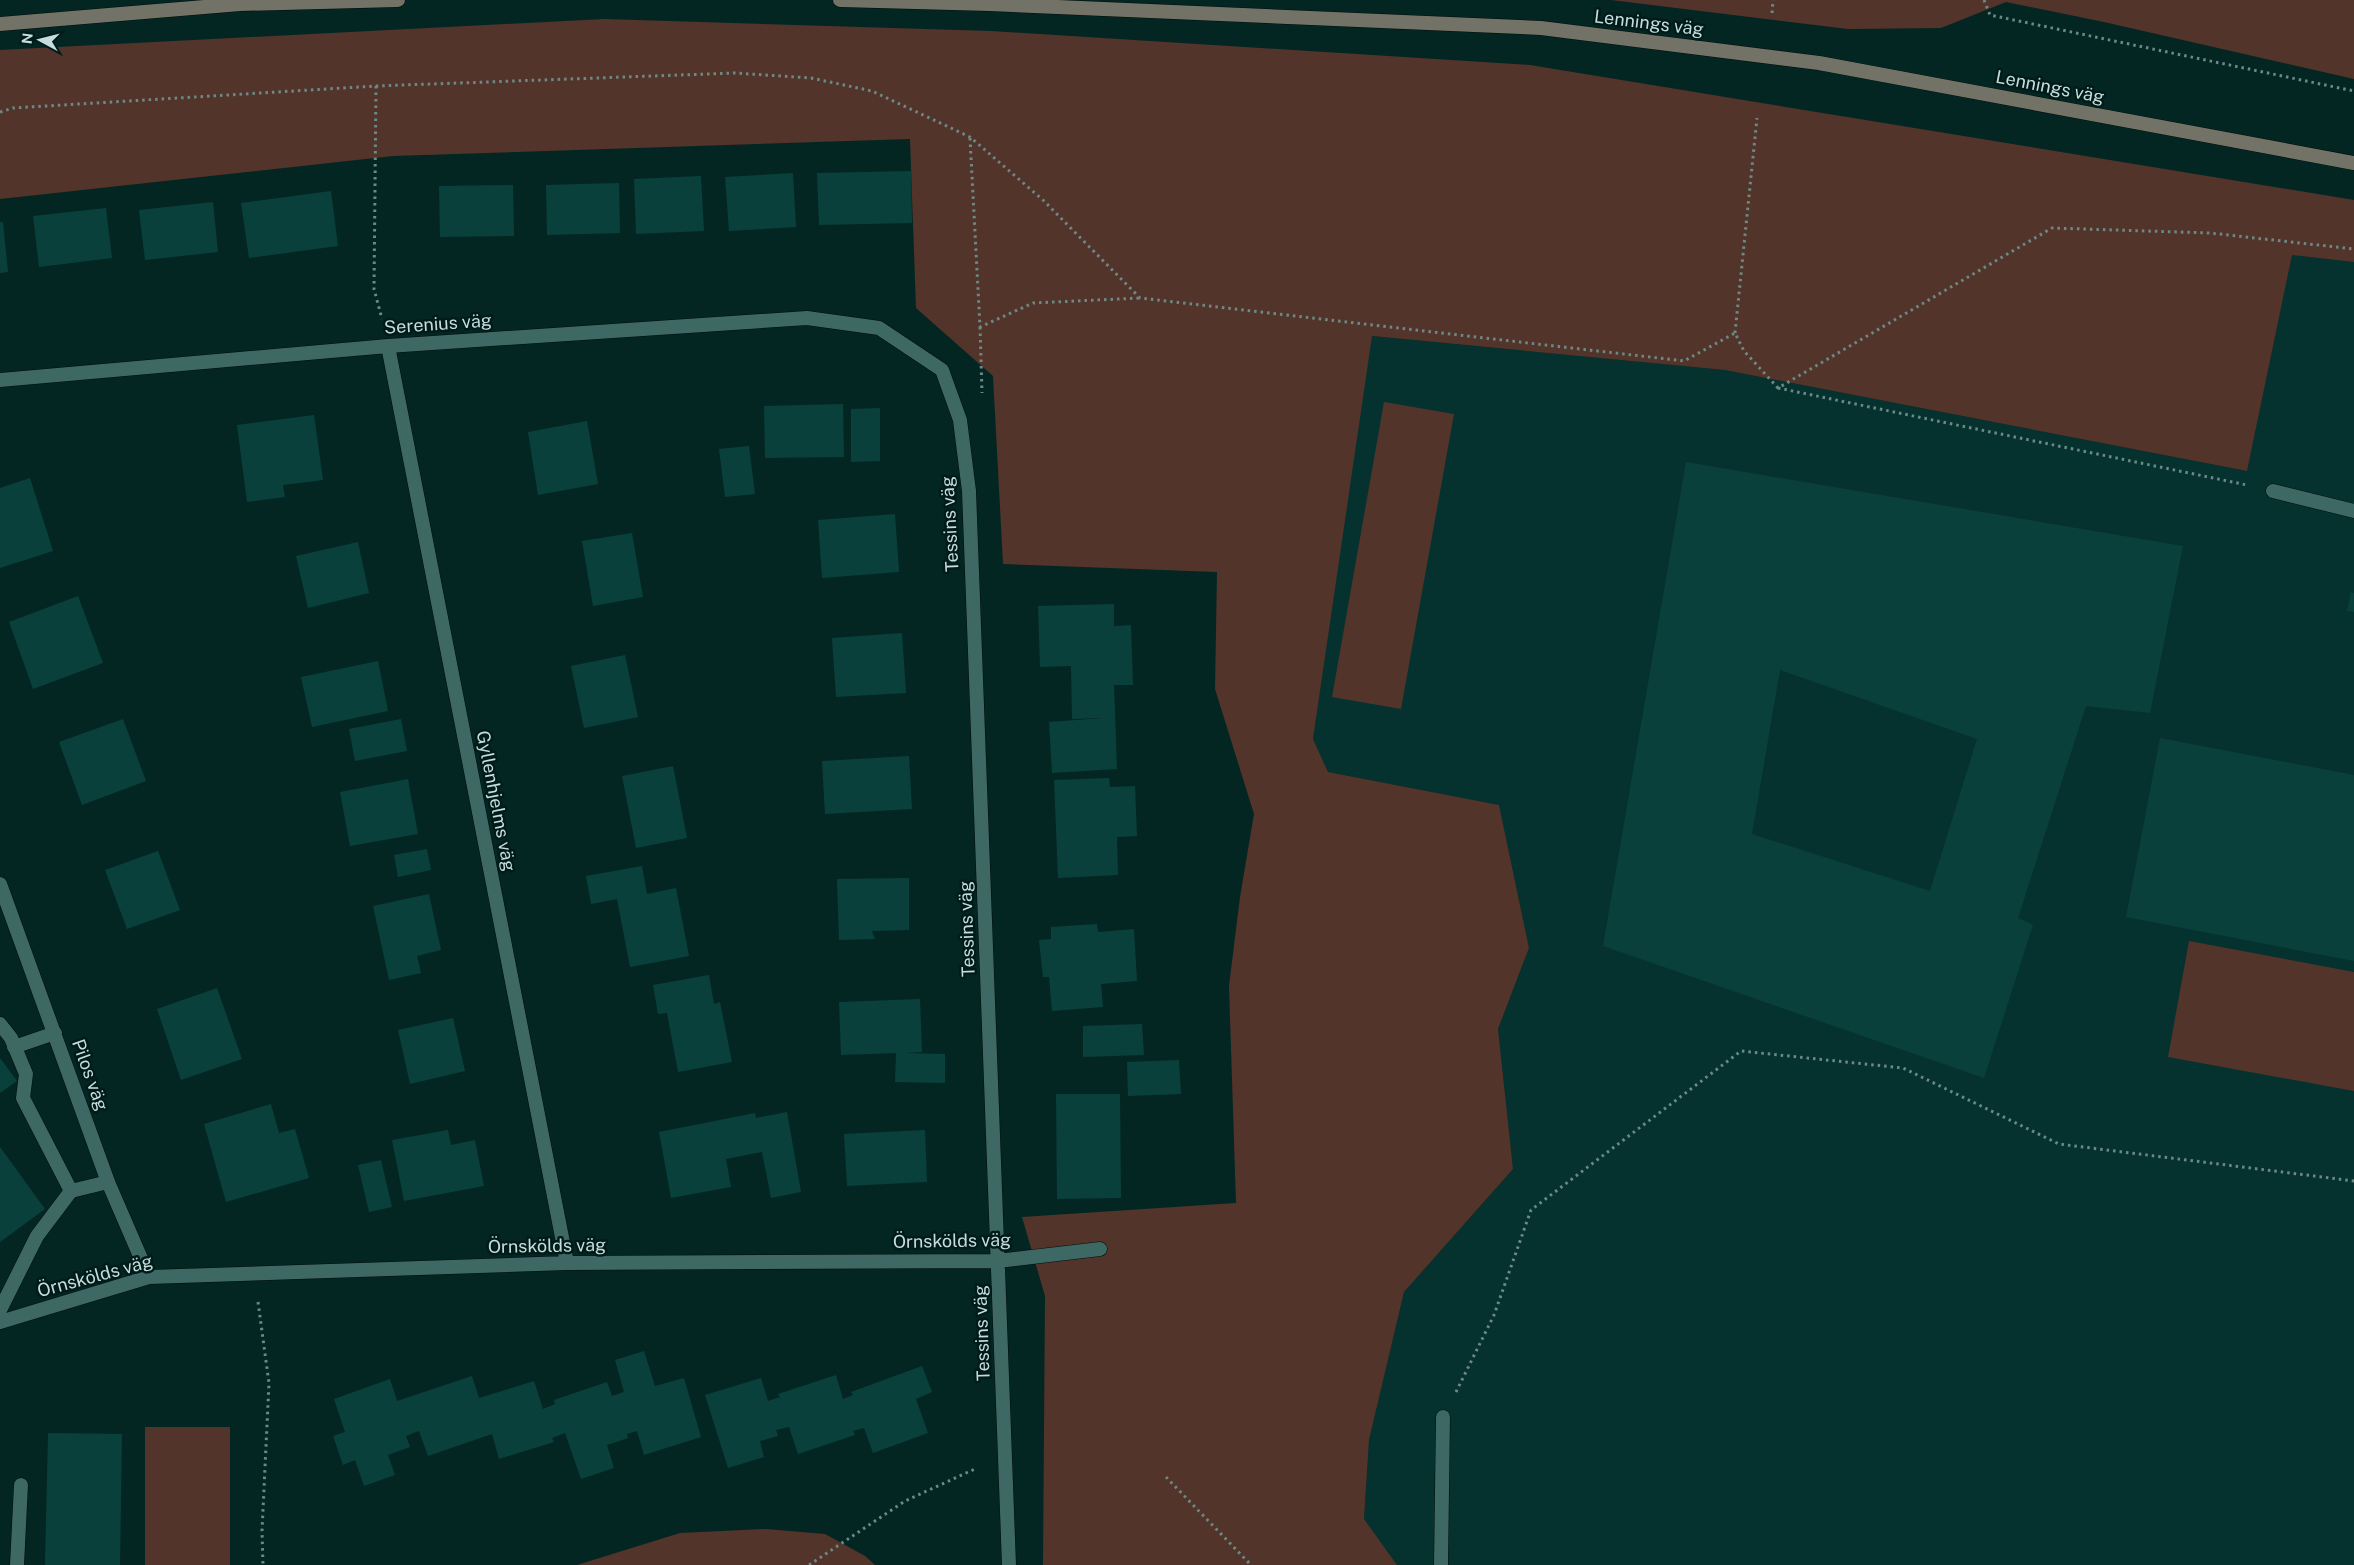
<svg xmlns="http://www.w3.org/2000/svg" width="2354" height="1565" font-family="'Public Sans',sans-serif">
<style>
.built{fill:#05322f}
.green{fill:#53342b}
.building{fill:#0a403c;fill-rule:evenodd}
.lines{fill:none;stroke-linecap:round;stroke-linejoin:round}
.service-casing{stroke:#000d0c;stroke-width:15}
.minor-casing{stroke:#000d0c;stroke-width:15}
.secondary-casing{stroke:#000d0c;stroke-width:15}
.path{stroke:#6d8986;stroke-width:3;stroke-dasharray:2.5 4;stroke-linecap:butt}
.service{stroke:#3d6863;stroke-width:14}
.minor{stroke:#3d6863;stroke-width:14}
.secondary{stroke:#727267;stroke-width:14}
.labels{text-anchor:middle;stroke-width:5;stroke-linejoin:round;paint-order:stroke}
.street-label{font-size:18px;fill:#c7dddb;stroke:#001c1a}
</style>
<rect width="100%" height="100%" fill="#042623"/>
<path class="built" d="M 2292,255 L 2354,262 L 2354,1565 L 1397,1565 L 1364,1519 L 1369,1440 L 1404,1292 L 1513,1169 L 1498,1029 L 1529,948 L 1499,805 L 1328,772 L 1313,739 L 1371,336 L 1725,370 L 2247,471 Z"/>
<path class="green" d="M 1611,0 L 2354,0 L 2354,79 L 2104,22 L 2006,2 L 1941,28 L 1848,29 Z
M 604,19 L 991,31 L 1530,65 L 2354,200 L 2354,262 L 2292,255 L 2247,471 L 1725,370 L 1372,336 L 1313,739 L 1328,772 L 1499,805 L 1529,948 L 1498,1029 L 1513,1169 L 1404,1292 L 1369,1440 L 1364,1519 L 1397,1565 L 1043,1565 L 1045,1296 L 1022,1217 L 1236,1203 L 1229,986 L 1240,897 L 1254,814 L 1215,689 L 1217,572 L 1003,564 L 993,376 L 916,308 L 910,139 L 393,156 L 0,199 L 0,50 Z
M 1384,402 L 1454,414 L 1401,709 L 1332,697 Z
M 2189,941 L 2354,972 L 2354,1091 L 2168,1057 Z
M 145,1427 L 230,1427 L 230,1565 L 145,1565 Z
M 766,1529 L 825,1534 L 865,1556 L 875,1565 L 577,1565 L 680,1533 Z"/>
<path class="building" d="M 911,171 L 912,223 L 819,225 L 817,173 Z
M 793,173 L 796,227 L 729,231 L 725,177 Z
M 701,176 L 704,231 L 636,234 L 634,179 Z
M 619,183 L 620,233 L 547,235 L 546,185 Z
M 513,185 L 514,236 L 440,237 L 439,186 Z
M 331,191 L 338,246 L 249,258 L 241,203 Z
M 213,202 L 218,252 L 145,260 L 139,210 Z
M 106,208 L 112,258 L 39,267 L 33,216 Z
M 0,222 L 3,222 L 8,272 L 0,273 Z
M 843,404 L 844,457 L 765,458 L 764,406 Z
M 880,408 L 880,461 L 851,462 L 851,409 Z
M 314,415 L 323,480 L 283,485 L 285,497 L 247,502 L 237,425 Z
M 587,421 L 598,484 L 538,495 L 528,432 Z
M 749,446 L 755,494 L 725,497 L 719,449 Z
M 1686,462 L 2183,546 L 2150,713 L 2086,706 L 2018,918 L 2033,925 L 1984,1078 L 1603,946 ZM 1780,670 L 1977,739 L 1930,891 L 1752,834 Z
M 30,478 L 53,551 L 0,568 L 0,488 Z
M 895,514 L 899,572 L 822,578 L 818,520 Z
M 632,533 L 643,597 L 593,606 L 582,541 Z
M 358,542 L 369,593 L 308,608 L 296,556 Z
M 2351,592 L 2354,593 L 2354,612 L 2347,611 Z
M 78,596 L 103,663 L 33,689 L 9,622 Z
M 1114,604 L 1114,626 L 1131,625 L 1133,685 L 1114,685 L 1117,769 L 1052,773 L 1049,722 L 1103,718 L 1072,719 L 1071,666 L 1040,667 L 1038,606 Z
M 902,633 L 906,693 L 836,697 L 832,638 Z
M 625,655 L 638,717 L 584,728 L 571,666 Z
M 378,661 L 388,711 L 312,727 L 301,677 Z
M 123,719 L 146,781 L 82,805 L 59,742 Z
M 401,719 L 407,751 L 355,761 L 349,729 Z
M 2160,738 L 2354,775 L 2354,961 L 2126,917 Z
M 909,756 L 912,809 L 825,814 L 822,761 Z
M 673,766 L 687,838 L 636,848 L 622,776 Z
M 1109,778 L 1110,787 L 1135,786 L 1137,836 L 1117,837 L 1118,875 L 1058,878 L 1054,780 Z
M 408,779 L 418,834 L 350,846 L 340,792 Z
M 427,849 L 431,870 L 398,877 L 394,855 Z
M 158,851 L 180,910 L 127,929 L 105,870 Z
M 642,866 L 647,894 L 676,888 L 689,956 L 630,967 L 617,899 L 591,904 L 586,876 Z
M 909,878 L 909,930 L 872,931 L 875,939 L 839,940 L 837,879 Z
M 429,894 L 441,950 L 417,956 L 421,973 L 389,980 L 373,906 Z
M 1097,924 L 1098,932 L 1134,929 L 1137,981 L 1101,984 L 1103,1007 L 1052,1011 L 1049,977 L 1043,977 L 1039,940 L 1051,939 L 1051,927 Z
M 709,975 L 714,1004 L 720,1002 L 732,1062 L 678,1072 L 667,1013 L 658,1014 L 653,985 Z
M 217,988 L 242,1059 L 181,1080 L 157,1009 Z
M 920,999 L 922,1052 L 905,1053 L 945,1054 L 945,1083 L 895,1082 L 896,1053 L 841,1055 L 839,1002 Z
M 453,1018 L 465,1071 L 410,1084 L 398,1030 Z
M 1142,1024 L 1144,1055 L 1083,1057 L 1083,1026 Z
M 0,1058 L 17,1081 L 0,1093 Z
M 1179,1060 L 1181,1094 L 1128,1096 L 1127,1062 Z
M 1056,1094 L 1120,1094 L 1121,1198 L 1057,1199 Z
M 271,1104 L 279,1133 L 295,1129 L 309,1178 L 226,1202 L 204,1124 Z
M 787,1112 L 801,1192 L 771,1198 L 762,1152 L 726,1159 L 731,1187 L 671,1198 L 659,1132 L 755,1113 L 756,1118 Z
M 448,1130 L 451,1145 L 475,1140 L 484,1186 L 404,1201 L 392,1140 Z
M 925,1130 L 927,1182 L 847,1186 L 844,1134 Z
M 0,1147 L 45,1209 L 0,1242 Z
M 381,1160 L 392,1207 L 369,1212 L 358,1165 Z
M 644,1351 L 655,1386 L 684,1378 L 701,1437 L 644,1455 L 637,1431 L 627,1434 L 628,1438 L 607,1445 L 614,1468 L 581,1479 L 565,1433 L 552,1438 L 554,1442 L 499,1459 L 492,1434 L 428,1456 L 419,1431 L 406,1436 L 410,1447 L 388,1455 L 395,1475 L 364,1486 L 355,1460 L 343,1465 L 333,1436 L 345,1432 L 334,1399 L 390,1379 L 397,1401 L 472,1376 L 479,1398 L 534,1381 L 543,1409 L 555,1404 L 554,1400 L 607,1382 L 612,1396 L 624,1392 L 615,1360 Z
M 922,1366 L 932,1392 L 916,1399 L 928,1433 L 873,1453 L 864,1428 L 853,1431 L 855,1435 L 798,1454 L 789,1427 L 776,1430 L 778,1436 L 760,1441 L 764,1457 L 728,1468 L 705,1395 L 761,1378 L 768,1401 L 780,1397 L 778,1394 L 836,1375 L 843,1399 L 853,1395 L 851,1392 Z
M 48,1433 L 122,1434 L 120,1565 L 45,1565 Z"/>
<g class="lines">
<defs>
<path id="service" d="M 0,1024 L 11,1038 L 26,1074 L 23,1098 L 71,1191 L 108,1182
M 14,1047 L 55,1033
M 0,1310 L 37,1236 L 71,1191
M 17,1565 L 21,1485
M 1441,1565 L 1443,1417"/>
<path id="minor" d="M 388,346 L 567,1263
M 0,380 L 388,346 L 807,318 L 879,328 L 942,370 L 960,420 L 969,491 L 1009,1565
M 2273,491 L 2354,511
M 0,884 L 108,1182 L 149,1277
M 0,1322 L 149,1277 L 567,1263 L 998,1261 L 1100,1249"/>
<path id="secondary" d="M 840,0 L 989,4 L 1541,28 L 1819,63 L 2354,163
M 0,24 L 240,4 L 398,0"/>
</defs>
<use href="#service" class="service-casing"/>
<use href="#minor" class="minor-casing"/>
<use href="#secondary" class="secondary-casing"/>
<path class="path" d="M 1984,0 L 1990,15 L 2354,91
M 1772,13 L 1773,0
M 376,86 L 374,289 L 382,319
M 0,112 L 13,108 L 376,86 L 735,73 L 811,78 L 872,91 L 970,137 L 1043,200 L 1140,298 L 1684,361 L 1735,333 L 1744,351 L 1778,388 L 2052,228 L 2210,233 L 2354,249
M 970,138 L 980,327 L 1033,303 L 1140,298
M 980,327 L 982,393
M 1735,333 L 1757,118
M 1778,388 L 2247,485
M 258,1302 L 269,1383 L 262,1531 L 263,1565
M 1456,1392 L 1494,1315 L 1531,1210 L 1741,1051 L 1903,1068 L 2059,1144 L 2354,1181
M 1166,1477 L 1251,1565
M 809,1565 L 905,1501 L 977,1468"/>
<use href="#service" class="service"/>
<use href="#minor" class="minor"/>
<use href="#secondary" class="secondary"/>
</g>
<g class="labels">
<g class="street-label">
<text transform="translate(1649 23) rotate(7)" y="6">Lennings väg</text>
<text transform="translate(2050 87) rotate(11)" y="6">Lennings väg</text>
<text transform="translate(438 324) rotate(-4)" y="6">Serenius väg</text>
<text transform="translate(950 524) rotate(-93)" y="6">Tessins väg</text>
<text transform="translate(496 801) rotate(79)" y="6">Gyllenhjelms väg</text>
<text transform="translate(967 929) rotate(-92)" y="6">Tessins väg</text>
<text transform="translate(90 1075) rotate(70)" y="6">Pilos väg</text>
<text transform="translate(952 1241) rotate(-1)" y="6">Örnskölds väg</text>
<text transform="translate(547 1246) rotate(-1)" y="6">Örnskölds väg</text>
<text transform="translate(95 1276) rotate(-15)" y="6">Örnskölds väg</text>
<text transform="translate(982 1333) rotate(-92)" y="6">Tessins väg</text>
</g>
</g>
<g transform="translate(40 40) rotate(277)" stroke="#001c1a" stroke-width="4" paint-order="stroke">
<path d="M0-4L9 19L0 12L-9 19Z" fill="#c7dddb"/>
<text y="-8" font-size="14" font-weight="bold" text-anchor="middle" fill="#c7dddb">N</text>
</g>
</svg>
